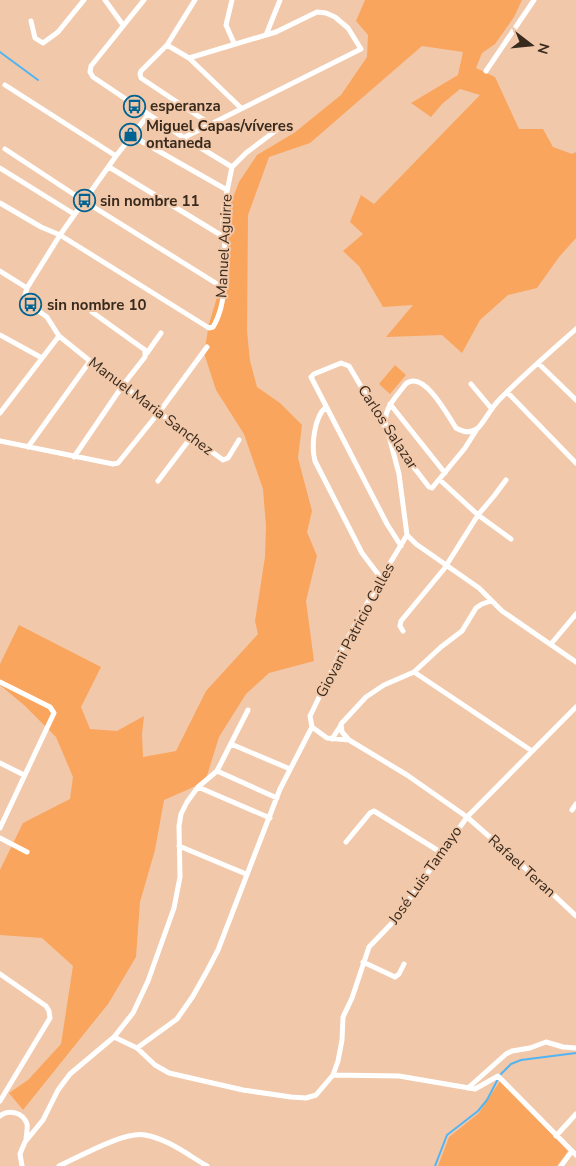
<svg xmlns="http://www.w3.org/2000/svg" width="576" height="1166" font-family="'Nunito Sans',sans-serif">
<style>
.green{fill:#faa55d}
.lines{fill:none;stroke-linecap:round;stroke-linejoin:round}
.stream{stroke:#52b4f2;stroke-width:2}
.street{stroke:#fff;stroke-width:5}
.labels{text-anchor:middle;stroke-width:4;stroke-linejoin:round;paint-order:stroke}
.poi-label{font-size:15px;font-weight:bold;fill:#392a1e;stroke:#f1c8a9;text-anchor:start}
.street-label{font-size:15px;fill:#392a1e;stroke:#f1c8a9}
</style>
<rect width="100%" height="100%" fill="#f1c8a9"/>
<path class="green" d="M 365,0 L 522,0 L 514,17 L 495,44 L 482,53 L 476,68 L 495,77 L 519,129 L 543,129 L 553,147 L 572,154 L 576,152 L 576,238 L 559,257 L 537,288 L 508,295 L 480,320 L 462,353 L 442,335 L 386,337 L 413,305 L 383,307 L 359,266 L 343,251 L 363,234 L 350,222 L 361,195 L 374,204 L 480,95 L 460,89 L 442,104 L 431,117 L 411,103 L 458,75 L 463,52 L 422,46 L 310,143 L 269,157 L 248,215 L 247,331 L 250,361 L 257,387 L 280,403 L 302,425 L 298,458 L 312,511 L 307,532 L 317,556 L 306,601 L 314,661 L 269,673 L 246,694 L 219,737 L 205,782 L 164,800 L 155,850 L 140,902 L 136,957 L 108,1004 L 23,1110 L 9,1093 L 28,1080 L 61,1044 L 73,966 L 42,938 L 0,935 L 0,870 L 23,823 L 70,799 L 73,777 L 56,737 L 24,705 L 0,685 L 0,664 L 19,625 L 101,667 L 81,707 L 90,729 L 117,731 L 144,716 L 142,734 L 143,757 L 176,751 L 206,691 L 258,634 L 255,621 L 265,557 L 266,526 L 263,489 L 244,434 L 216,390 L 204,353 L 209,324 L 227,264 L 224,221 L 239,182 L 257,155 L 294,133 L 341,95 L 367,57 L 368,35 L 356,21 Z
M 395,365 L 406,375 L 390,394 L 379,384 Z
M 500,1081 L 568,1151 L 557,1166 L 438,1166 L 449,1137 L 479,1113 Z"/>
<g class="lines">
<path class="stream" d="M 0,52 L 38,80
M 500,1075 L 511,1064 L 521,1060 L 576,1053
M 435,1166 L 447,1135 L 478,1111 L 487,1100 L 499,1077"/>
<path class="street" d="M 105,0 L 123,25
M 144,0 L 91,66 L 90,72 L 93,77 L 178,134 L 232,167
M 195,0 L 167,45 L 141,71 L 140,74 L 141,78 L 210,124
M 232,0 L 226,25 L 234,43
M 31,21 L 35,38 L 43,43 L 58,32 L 84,0
M 266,35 L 280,0
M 167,45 L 189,58 L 241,108
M 486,71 L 534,0
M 5,85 L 116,156
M 132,136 L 227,190
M 183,138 L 361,49 L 348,28 L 335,17 L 326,13 L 317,12 L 276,32 L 189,58
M 5,149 L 84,201 L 222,287
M 109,167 L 224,237
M 0,168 L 74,214
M 0,203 L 41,227 L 60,235 L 209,328 L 213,327 C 218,319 226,297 222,287 L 226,264 L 223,223 L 224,206 L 232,167 L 246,153 L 283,125
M 0,271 L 27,288
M 0,335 L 42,358
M 59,336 L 90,361 L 223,460 L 228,458 L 239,440
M 147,353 L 161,333
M 538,363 L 576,400
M 471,384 L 491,408
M 507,392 L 576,463
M 390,404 L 445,473
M 326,407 C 314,417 311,446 315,461 L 362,553 L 381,578
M 0,413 L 59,336 L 47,317 L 27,303 L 25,295 L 27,288 L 60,235 L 116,156 L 148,115
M 385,427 L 349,366 L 341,363 L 314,374 L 311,377 L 387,524 L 401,546
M 392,439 L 429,487 L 432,488 L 465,448 L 477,429
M 0,441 L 113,464 L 118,463 L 160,411 L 207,347
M 28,447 L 90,361
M 74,457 L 123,385 L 145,357 L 145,350 L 92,312
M 440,480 L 478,515 L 511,539
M 158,481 L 192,436
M 407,535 L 416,544 L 479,588 L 502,611 L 576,662
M 403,631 L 400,626 L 401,621 L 444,569 L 478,515 L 494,496 L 506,480
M 551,644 L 576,614
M 414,672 L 532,751
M 0,682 L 50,707 L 54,713 L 0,828
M 312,727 L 327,738 L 349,740 L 407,775 L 467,817 L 524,867 L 576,916
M 332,739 L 341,725
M 349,740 L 342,732 L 341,724 L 366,697 L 384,685 L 414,672 L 441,647 L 462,631 L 476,608 L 482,604 L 491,601
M 231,744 L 290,769
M 0,763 L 24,775
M 217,771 L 277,798
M 198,787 L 270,818
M 572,810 L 576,804
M 0,838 L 27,852
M 346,842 L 370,813 L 374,811 L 442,853
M 179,846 L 246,874
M 363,962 L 395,977 L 399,974 L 404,964
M 0,974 L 46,1006 L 49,1011 L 50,1018 L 0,1101
M 114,1037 L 137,1048 L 177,1019 L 193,996 L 207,971 L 218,950 L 280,789 L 312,727 L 310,716 L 312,712 L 343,647 L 381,578 L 407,535 L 399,474 L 385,421 C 386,408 393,400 401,390 C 403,388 405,383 409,382 C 426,374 448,416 456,428 C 463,432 471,434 478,428 C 484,422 491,408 499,400 C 523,375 550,352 576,329
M 137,1048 L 155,1065 L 169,1073 L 243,1090 L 291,1097 L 306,1098 L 316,1095 L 333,1075 L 399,1076 L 475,1089 L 498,1076 L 576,1155
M 333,1075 L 338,1061 L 342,1040 L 343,1017 L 352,998 L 369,947 L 394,921 L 467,817 L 576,707
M 468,1088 L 506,1054 L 512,1051 L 530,1048 L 546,1042 L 563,1047 L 576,1048
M 0,1116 C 8,1109 23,1112 27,1124 C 28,1129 26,1135 26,1140
M 556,1136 L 576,1114
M 22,1166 L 20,1154 L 22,1149 L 25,1142 L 43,1120 L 58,1090 L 70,1074 L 114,1037 L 133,1013 L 148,981 L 174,908 L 180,877 L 179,826 L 181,814 L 187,802 L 198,787 L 217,771 L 248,710
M 59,1166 C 79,1157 124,1131 145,1135 C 168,1139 188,1155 207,1166
M 561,1166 L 572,1151"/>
</g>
<defs>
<symbol id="bus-ring" viewBox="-11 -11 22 22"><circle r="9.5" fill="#f1c8a9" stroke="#016392" stroke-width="1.5"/><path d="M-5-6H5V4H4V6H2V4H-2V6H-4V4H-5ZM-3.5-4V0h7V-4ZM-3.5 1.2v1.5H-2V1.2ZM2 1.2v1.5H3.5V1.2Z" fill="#016392"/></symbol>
<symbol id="shop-ring" viewBox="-11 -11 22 22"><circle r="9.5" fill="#f1c8a9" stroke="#016392" stroke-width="1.5"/><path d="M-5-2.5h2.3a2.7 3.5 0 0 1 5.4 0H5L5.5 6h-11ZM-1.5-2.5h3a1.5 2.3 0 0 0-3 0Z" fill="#016392"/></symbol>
</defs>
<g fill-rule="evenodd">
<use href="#bus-ring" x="122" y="94" width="25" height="25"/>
<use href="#shop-ring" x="118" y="122" width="25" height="25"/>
<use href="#bus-ring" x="72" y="188" width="25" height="25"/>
<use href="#bus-ring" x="18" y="292" width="25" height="25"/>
</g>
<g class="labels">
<g class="poi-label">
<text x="150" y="111">esperanza</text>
<text x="146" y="131">Miguel Capas/víveres<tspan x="146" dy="17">ontaneda</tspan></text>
<text x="100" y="206">sin nombre 11</text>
<text x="47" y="310">sin nombre 10</text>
</g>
<g class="street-label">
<text transform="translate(224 246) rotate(-87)" y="5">Manuel Aguirre</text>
<text transform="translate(151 406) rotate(37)" y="5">Manuel Maria Sanchez</text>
<text transform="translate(388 427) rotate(57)" y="5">Carlos Salazar</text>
<text transform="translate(355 630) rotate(-62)" y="5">Giovani Patricio Calles</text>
<text transform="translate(522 866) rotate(42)" y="5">Rafael Teran</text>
<text transform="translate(425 875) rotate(-55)" y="5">José Luis Tamayo</text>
</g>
</g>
<g transform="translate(531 45) rotate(106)" stroke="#f1c8a9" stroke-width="4" paint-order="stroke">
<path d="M0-4L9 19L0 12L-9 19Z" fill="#392a1e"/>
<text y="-8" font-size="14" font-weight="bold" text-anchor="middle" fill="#392a1e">N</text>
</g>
</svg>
